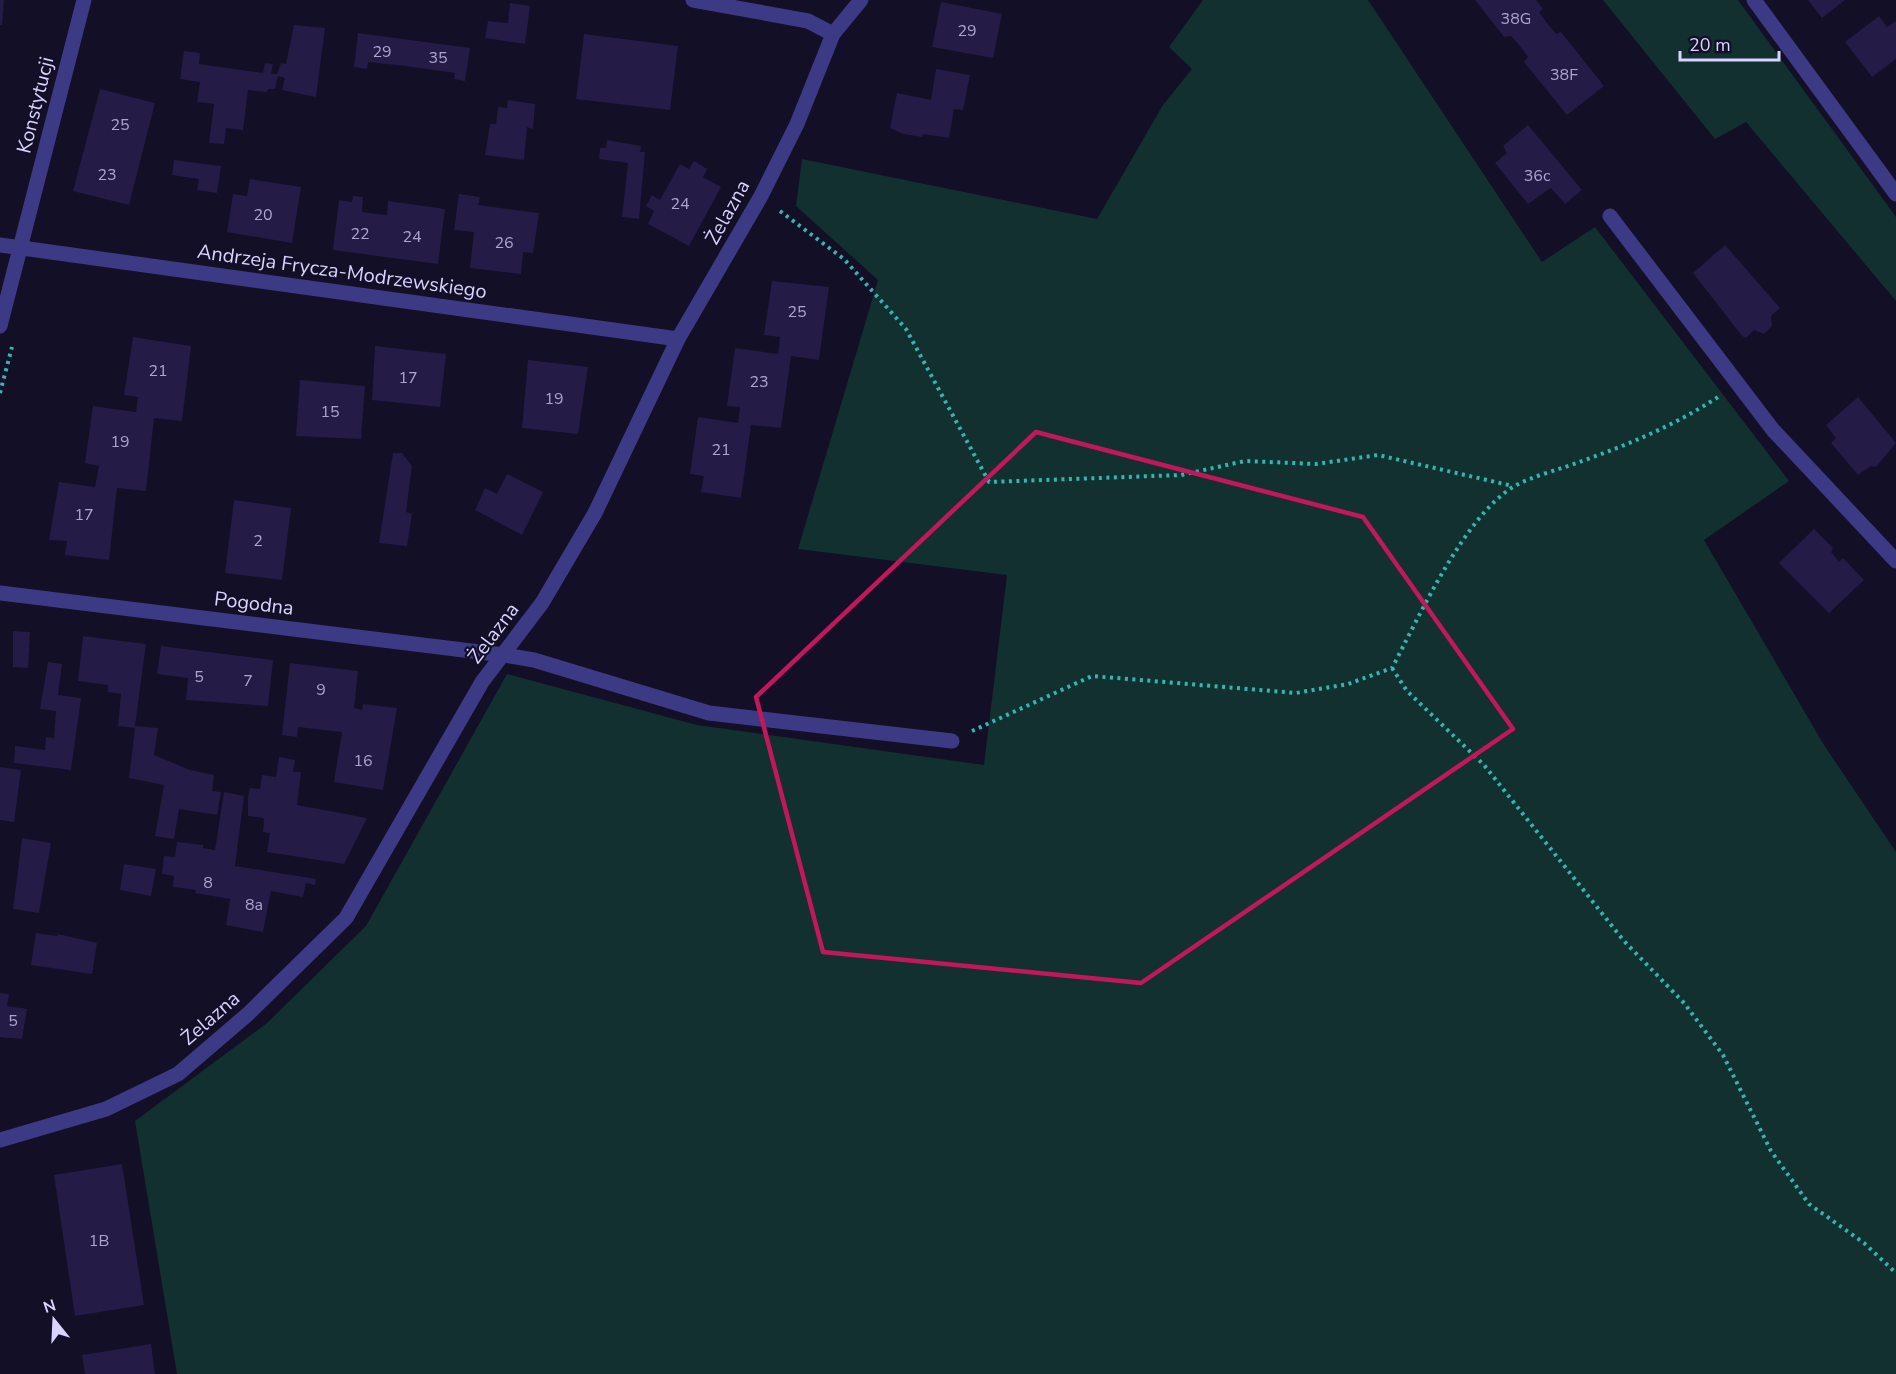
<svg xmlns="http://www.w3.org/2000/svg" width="1896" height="1374" font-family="'Nunito Sans',sans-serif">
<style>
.green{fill:#12302f}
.building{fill:#241b47}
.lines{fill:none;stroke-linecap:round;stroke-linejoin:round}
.path{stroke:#2fb8b0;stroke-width:4;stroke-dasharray:3 4.5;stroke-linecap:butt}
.minor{stroke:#3d3a85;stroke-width:15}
.marked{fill:none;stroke:#c2185b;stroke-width:4.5;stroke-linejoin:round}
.labels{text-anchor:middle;stroke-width:4.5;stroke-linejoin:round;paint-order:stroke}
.number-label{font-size:16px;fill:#aca6d1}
.street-label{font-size:20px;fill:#d9d4ff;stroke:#130f26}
</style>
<rect width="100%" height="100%" fill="#130f26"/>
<path class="green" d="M 1203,0 L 1368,0 L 1542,262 L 1595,227 L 1789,481 L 1704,540 L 1824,745 L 1896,852 L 1896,1374 L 177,1374 L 135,1121 L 267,1023 L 366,926 L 507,674 L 697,725 L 984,765 L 1007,575 L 798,549 L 878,280 L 796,206 L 802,159 L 1097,219 L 1163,105 L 1192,69 L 1169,47 Z
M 1603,0 L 1738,0 L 1896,217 L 1896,301 L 1746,122 L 1715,139 Z"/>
<path class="building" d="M 0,0 L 4,0 L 2,25 L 0,25 Z
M 1475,0 L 1536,0 L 1543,9 L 1539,12 L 1547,23 L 1556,34 L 1561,32 L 1604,86 L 1567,115 L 1524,62 L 1528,57 L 1519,45 L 1511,36 L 1504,37 Z
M 1808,0 L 1845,0 L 1822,18 Z
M 941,2 L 1002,14 L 993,58 L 932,47 Z
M 510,3 L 530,6 L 525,44 L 485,38 L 488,21 L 508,23 Z
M 1879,16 L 1887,27 L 1896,21 L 1896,59 L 1872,77 L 1845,42 Z
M 294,25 L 325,28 L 316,97 L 282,90 L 285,78 L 278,76 L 275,89 L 268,89 L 267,92 L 248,90 L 243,130 L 226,128 L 224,144 L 209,143 L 214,104 L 197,102 L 200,82 L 180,79 L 184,51 L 200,53 L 199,64 L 263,73 L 265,63 L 273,64 L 271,74 L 277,74 L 281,63 L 286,64 Z
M 358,33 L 470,48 L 465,81 L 454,79 L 455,73 L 406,66 L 368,62 L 367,69 L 354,67 Z
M 584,34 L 678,46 L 670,110 L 576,99 Z
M 936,69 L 970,75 L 963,110 L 954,109 L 949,138 L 923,134 L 922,137 L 903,134 L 890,128 L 897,93 L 931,100 Z
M 100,89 L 155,103 L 129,205 L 73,191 Z
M 508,100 L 535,104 L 533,129 L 527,127 L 524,160 L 485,155 L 490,124 L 496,124 L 498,107 L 507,108 Z
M 1528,125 L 1582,190 L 1565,204 L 1551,188 L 1528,204 L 1495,163 L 1507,153 L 1503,146 Z
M 607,140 L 641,146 L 640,152 L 645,152 L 639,219 L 622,217 L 628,163 L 599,159 L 600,148 L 606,148 Z
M 174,160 L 221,166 L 217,193 L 197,190 L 199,179 L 172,175 Z
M 694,161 L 707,169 L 703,177 L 721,187 L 689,246 L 648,224 L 654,211 L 646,206 L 652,195 L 660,200 L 680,164 L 689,169 Z
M 250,179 L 301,187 L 292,243 L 227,232 L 233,194 L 247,196 Z
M 459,194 L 480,197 L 478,205 L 539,213 L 533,253 L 523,252 L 521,274 L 470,268 L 474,232 L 454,230 Z
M 353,196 L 363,197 L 362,212 L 387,215 L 388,201 L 445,209 L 438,264 L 333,250 L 339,200 L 352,202 Z
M 1725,245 L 1780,308 L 1771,316 L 1772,326 L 1764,334 L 1754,330 L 1746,338 L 1742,336 L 1693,273 Z
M 772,281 L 829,287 L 819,360 L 791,356 L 781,428 L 751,425 L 741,498 L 701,492 L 704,476 L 690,474 L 698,417 L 738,423 L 740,407 L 727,406 L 735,348 L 778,354 L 780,337 L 764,335 Z
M 133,337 L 191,346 L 182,421 L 154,418 L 146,491 L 117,488 L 109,560 L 65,555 L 67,541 L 49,540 L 59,482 L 95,487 L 99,466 L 85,463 L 93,406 L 136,412 L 138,397 L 124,395 Z
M 375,346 L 446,354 L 440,407 L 372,400 Z
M 528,360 L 588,367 L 578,434 L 522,428 Z
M 300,380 L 365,386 L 361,439 L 296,436 Z
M 1858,397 L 1896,443 L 1876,467 L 1871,466 L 1858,475 L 1831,443 L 1836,438 L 1826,425 Z
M 393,453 L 402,453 L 412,466 L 406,512 L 412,514 L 407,546 L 379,543 Z
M 507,474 L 543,492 L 522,535 L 475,510 L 485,488 L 497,494 Z
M 234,500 L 291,508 L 282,580 L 225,573 Z
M 1814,529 L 1833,548 L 1831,552 L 1839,562 L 1843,558 L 1864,580 L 1829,613 L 1779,563 Z
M 13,631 L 30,632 L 28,668 L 13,667 Z
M 83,636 L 146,644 L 135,726 L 158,728 L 154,755 L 190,770 L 214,775 L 212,791 L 221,792 L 217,815 L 179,809 L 174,839 L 155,836 L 164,785 L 129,778 L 135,728 L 118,726 L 121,694 L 108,692 L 108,685 L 78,681 Z
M 161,646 L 273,660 L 268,706 L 186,700 L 188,678 L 157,674 Z
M 48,662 L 62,664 L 58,695 L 81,698 L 71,770 L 14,763 L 15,746 L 45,750 L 46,737 L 54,738 L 56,711 L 40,709 Z
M 290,663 L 358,671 L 354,708 L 362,710 L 363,704 L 397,708 L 383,790 L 334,782 L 342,732 L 298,727 L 297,737 L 282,735 Z
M 279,757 L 295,760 L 293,772 L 301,772 L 297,805 L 367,818 L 344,864 L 267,852 L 270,833 L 263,832 L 264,818 L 248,816 L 248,797 L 250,788 L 260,789 L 262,775 L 276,777 Z
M 0,767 L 21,770 L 14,822 L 0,820 Z
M 224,792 L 244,796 L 235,866 L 316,879 L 315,885 L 306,883 L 303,897 L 271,891 L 263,932 L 226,925 L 230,899 L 195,893 L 196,890 L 173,887 L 174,876 L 162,874 L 164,856 L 175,857 L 177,842 L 203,845 L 203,848 L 215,850 Z
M 22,838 L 51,843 L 39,913 L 13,909 Z
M 124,864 L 156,869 L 151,896 L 120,890 Z
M 36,933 L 57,936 L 58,934 L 97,943 L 92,974 L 31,965 Z
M 0,993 L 9,994 L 7,1006 L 27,1009 L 22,1039 L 0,1037 Z
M 122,1164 L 144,1305 L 75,1316 L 54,1175 Z
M 151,1344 L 155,1374 L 85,1374 L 82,1355 Z"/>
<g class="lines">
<path class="path" d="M 780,211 L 844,259 L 906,329 L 989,482 L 1181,475 L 1245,461 L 1316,464 L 1378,455 L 1513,486
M 0,393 L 12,347
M 1392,668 L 1407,691 L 1484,765 L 1624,941 L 1684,1003 L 1723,1055 L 1771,1151 L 1809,1204 L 1864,1243 L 1896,1273
M 972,731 L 1092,676 L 1296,693 L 1348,684 L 1392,668 C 1419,617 1464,517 1513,487 C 1531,476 1562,469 1582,461 C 1630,444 1675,425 1718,397"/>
<path class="minor" d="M 693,0 L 808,21 L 833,34
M 1754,0 L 1896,194
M 1610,216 L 1773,430 L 1896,561
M 0,245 L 678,339
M 0,326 L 84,0
M 0,593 L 504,655 L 534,660 L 709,713 L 952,741
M 0,1140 L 106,1109 L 178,1074 L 248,1014 L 346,918 L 482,682 L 542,603 L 595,513 L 678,339 L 761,196 L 797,124 L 833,34 L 861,0"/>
</g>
<path class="marked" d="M 1036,432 L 1363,517 L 1513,729 L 1141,983 L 823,952 L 756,697 Z"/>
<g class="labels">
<g class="number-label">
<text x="1516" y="24">38G</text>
<text x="967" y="36">29</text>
<text x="382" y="57">29</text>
<text x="438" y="63">35</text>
<text x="1564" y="80">38F</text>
<text x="120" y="130">25</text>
<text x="107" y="180">23</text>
<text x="1537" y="181">36c</text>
<text x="680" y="209">24</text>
<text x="263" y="220">20</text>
<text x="360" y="239">22</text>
<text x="412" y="242">24</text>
<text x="504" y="248">26</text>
<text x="797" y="317">25</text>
<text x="158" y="376">21</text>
<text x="408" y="383">17</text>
<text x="759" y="387">23</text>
<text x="554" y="404">19</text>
<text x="330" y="417">15</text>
<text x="120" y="447">19</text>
<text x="721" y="455">21</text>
<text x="84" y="520">17</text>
<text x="258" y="546">2</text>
<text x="199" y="682">5</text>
<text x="248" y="686">7</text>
<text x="321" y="695">9</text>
<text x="363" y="766">16</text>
<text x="208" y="888">8</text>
<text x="254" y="910">8a</text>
<text x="13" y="1026">5</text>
<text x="99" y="1246">1B</text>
</g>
<g class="street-label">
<text transform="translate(35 105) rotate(-76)" y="7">Konstytucji</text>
<text transform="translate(727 212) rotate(-61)" y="7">Żelazna</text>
<text transform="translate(342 271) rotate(8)" y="7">Andrzeja Frycza-Modrzewskiego</text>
<text transform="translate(254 603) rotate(7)" y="7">Pogodna</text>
<text transform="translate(493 633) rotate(-53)" y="7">Żelazna</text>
<text transform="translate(210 1018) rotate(-41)" y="7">Żelazna</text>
</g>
</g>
<g transform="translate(54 1320) rotate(342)" stroke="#130f26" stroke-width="4.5" paint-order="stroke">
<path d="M0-4.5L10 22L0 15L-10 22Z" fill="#d9d4ff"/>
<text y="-9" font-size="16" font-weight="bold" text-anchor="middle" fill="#d9d4ff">N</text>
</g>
<path d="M1680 51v9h99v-9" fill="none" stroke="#d9d4ff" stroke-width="3"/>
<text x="1689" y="51" font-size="18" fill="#d9d4ff" stroke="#130f26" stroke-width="4.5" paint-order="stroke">20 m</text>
</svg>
